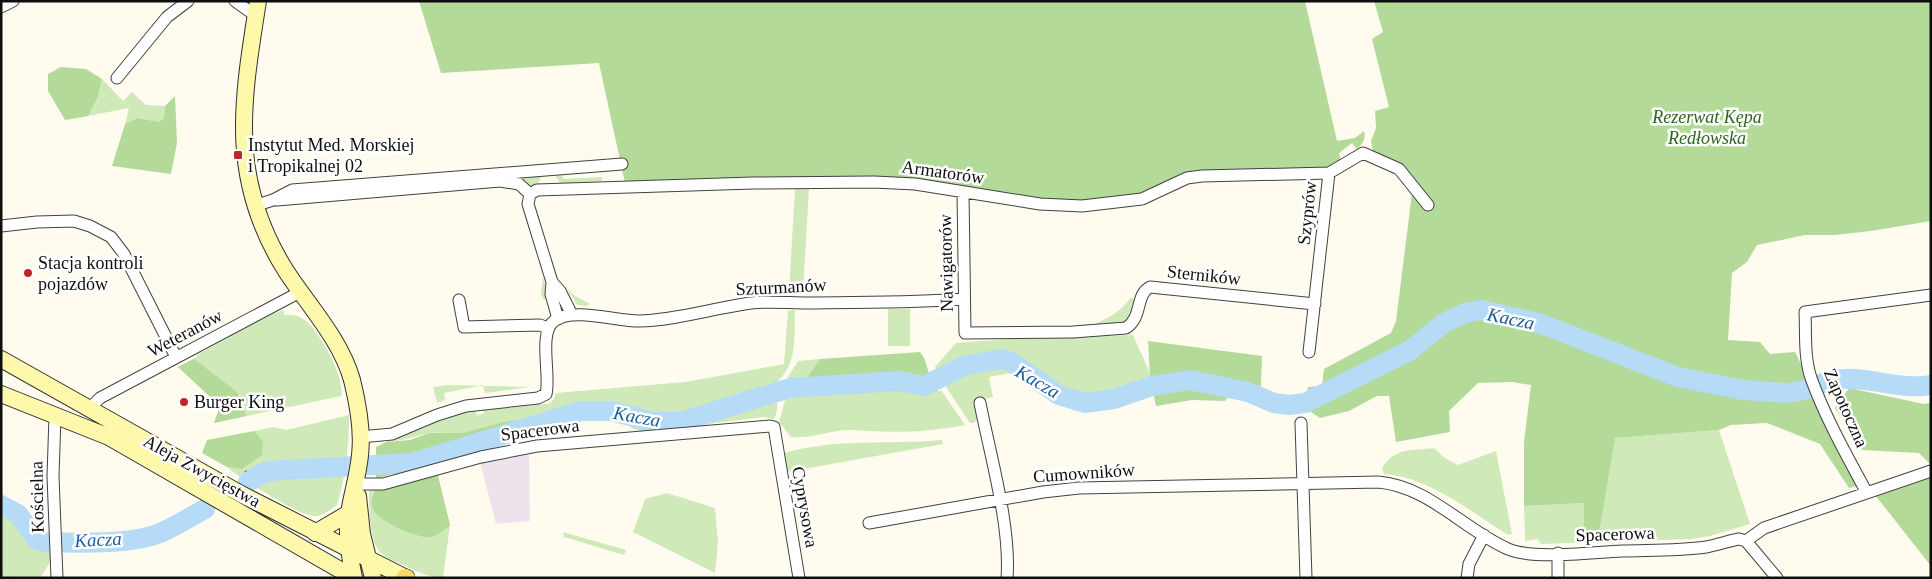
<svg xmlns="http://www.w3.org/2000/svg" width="1932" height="579" font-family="'Times New Roman',serif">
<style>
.industrial{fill:#ece3ed}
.green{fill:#d0e9b9}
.forest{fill:#b3da98}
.cemetery{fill:#d5e1c0}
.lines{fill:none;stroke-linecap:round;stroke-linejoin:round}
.stream{stroke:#3c8dcc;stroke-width:3}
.river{stroke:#b5dbf6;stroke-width:20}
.street-casing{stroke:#414141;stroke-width:13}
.secondary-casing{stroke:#303030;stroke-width:18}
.primary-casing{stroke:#1f1f1f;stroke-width:19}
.street{stroke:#fff;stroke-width:11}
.secondary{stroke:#fef8ab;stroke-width:16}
.primary{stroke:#f7da67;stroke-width:18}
.poi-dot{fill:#bd2728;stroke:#fff;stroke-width:2}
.labels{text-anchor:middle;stroke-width:5;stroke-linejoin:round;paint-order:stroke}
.park-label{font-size:18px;font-style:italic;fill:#2b661e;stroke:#fff}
.poi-label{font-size:18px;fill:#0e0e0e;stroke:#fff;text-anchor:start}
.street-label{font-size:18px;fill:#0e0e0e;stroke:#fff}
.water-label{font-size:19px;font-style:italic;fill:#185f9f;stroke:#fff}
</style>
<rect width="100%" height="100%" fill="#fffcef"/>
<path class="industrial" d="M 529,452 L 530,521 L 496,524 L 480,462 Z"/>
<path class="green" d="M 102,79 L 123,101 L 132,92 L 146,105 L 165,106 L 164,118 L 159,122 L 137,118 L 125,124 L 129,108 L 88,116 L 98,97 Z
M 557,174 L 561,174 L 564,179 L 602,177 L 602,181 L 561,184 L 556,177 Z
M 513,176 L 540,176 L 541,178 L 537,184 L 531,186 L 523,179 Z
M 795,188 L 809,188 L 803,291 L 789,292 Z
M 543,277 L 549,298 L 544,300 L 541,294 Z
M 566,287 L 575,296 L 590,304 L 586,306 L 577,305 Z
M 1130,298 L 1139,299 L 1136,310 L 1125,324 L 1093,329 L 1092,325 C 1106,319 1123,311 1130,298 Z
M 888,309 L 910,309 L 910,346 L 888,346 Z
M 284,310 L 284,315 C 292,314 299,315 306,321 C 320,332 346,379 341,396 L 214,423 L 220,406 L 178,367 L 197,357 L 197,355 L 272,314 Z
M 795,310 C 794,337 798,364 776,383 L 776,389 C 740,401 703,419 665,419 C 652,419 640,411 628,407 C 607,402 576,403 556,412 C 550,415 545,419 539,422 C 512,414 489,430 463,433 C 452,435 439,431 428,433 C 414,437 401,441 386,442 L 446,417 L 475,410 L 477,415 L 483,414 L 484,410 C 494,408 546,405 550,403 C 554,400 555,397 556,393 L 685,382 L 784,364 L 788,311 Z
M 1133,335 L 1149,371 L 1151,383 C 1129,388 1098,401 1075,395 C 1062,391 1051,379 1039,372 C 1031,367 1018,365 1012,358 C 987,355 960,363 939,377 L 935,367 L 956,343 L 1008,339 Z
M 820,359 L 801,386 L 783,385 L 798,361 Z
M 999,362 L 1015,367 L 1016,372 L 989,377 L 993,397 L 975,401 L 978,418 L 974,423 L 970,423 L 942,381 L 961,369 Z
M 448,385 L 530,387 L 485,393 L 483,385 L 444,393 L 445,400 L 437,403 L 433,387 Z
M 899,385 L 925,389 L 934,385 L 939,392 L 941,390 L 965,425 C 922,433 896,433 853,430 C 832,429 812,439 791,437 L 779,422 L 785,400 L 783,394 L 816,389 Z
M 777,395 L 777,411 L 774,419 L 764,417 L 644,432 L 633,429 L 621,418 L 653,425 L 678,425 Z
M 349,415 C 349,446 346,475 337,505 C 330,510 322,517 313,516 C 298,515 239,478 227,467 L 234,468 L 263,441 L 254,431 L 273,427 L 286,430 Z
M 1719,430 L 1750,524 L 1710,536 L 1692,539 L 1541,544 L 1537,539 L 1525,541 L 1524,506 L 1584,503 L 1584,539 L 1614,438 Z
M 942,440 L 943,444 L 787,472 L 784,453 C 835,438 890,445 942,440 Z
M 1434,448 L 1445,458 L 1458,465 L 1496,451 L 1512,534 L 1508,535 C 1469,511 1431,478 1384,474 L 1382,468 C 1396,447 1411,451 1434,448 Z
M 437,472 L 450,525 L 443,578 C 431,578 418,572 406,566 C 399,563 389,560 382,554 C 369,544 369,508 369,491 Z
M 667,493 L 715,508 L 718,542 L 715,573 L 633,532 L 645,499 Z
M 1,507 C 7,510 15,513 19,518 C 32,532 29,546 51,546 L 52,559 L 40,578 L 29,578 L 1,571 Z
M 563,532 L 626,550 L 624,555 L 564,537 Z"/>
<path class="forest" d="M 419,1 L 1305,1 L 1337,141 L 1355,138 L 1364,131 C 1366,138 1363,144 1357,149 L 1352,143 L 1339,153 L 1341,162 L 1334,167 L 1197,171 L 1179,176 L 1139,194 L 1067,202 L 959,187 L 625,183 L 599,63 L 441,73 Z
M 1374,1 L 1931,1 L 1931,221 L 1871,231 L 1835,235 L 1805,235 L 1757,245 L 1747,262 L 1732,273 L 1728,340 L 1760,342 L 1770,354 L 1795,352 L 1805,372 L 1814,400 L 1857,486 L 1849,488 L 1820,444 L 1767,423 L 1731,425 L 1719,430 L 1615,438 L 1598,539 L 1584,539 L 1584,503 L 1524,506 L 1524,442 L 1531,385 L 1512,382 L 1478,383 L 1449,411 L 1450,432 L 1396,442 L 1389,396 L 1377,396 L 1349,411 L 1320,418 L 1305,408 L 1308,387 L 1322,386 L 1324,369 L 1391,333 L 1396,321 L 1412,193 L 1419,188 L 1373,152 L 1371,141 L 1376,128 L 1375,111 L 1389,107 L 1372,39 L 1383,32 Z
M 61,67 L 86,69 L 102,79 L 98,97 L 88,116 L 65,120 L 48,91 L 48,74 Z
M 175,96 L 177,143 L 171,174 L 112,166 L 125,124 L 137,118 L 159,122 L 164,118 L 165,106 Z
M 1148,341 L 1262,356 L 1261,386 L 1237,383 L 1225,401 L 1192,400 L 1156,406 L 1150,377 Z
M 920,352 C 928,361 926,370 932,380 C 918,384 901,379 886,379 C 858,379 829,384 801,386 L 820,359 Z
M 194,359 L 237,392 L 246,416 L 214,423 L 220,406 L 178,367 Z
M 1849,388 L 1924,404 L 1931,403 L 1931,465 L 1919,453 L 1862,450 L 1835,408 Z
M 528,418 L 539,422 L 539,428 L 528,434 L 484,444 L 376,479 L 376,447 L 386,442 L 410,440 L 429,433 L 463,433 L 504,422 Z
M 254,431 L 263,441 L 262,455 L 242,469 L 227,467 L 202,453 L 207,440 Z
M 437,472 L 450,525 C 444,531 435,538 426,537 C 413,536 378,521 373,509 C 370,502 373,496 375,490 Z
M 1931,475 L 1931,566 L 1875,495 Z"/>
<path class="cemetery" d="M 1,571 L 29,578 L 1,578 Z"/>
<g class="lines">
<path class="stream" d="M 246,472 L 260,475"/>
<path class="river" d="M 1818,385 C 1855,368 1892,392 1931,385
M 248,482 L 265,472 L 282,470 L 412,463 L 581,411 L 611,411 L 653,422 L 680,422 L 790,388 L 900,381 L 924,386 L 966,365 L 1002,359 L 1011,362 L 1059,395 L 1085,403 L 1114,399 L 1152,386 L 1189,380 L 1248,392 L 1274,403 L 1289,405 L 1305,403 L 1409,351 L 1444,323 L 1465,313 L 1481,310 L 1539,323 L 1678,377 L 1743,390 L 1787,393 L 1809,389
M 1,505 L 18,514 L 37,540 L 44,542 C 76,543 131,545 160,533 C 175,527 190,517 205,509"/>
<defs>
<path id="street" d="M 235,1 L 256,16
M 1,7 L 13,1
M 117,78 L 167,17 L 188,1
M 963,192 L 965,333 L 1073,332 L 1126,328 C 1143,317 1135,295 1150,287 L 1315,304
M 530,194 L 537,190 L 753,183 L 874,182 L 915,184 L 1040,204 L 1082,206 L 1142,199 L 1187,178 L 1202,176 L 1329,173 L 1363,153 L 1399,169 L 1428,205
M 530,194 L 528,204 L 552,282 L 551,294 L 558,319
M 277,200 L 500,181 L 519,184 L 530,194
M 254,206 L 273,200 L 292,190 L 622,164
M 1,226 L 37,222 L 74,221 L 90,226 L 111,237 L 124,254 L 176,357
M 552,282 L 560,291 L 572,315
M 459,300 L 464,327 L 540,325 L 548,328
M 1309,352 L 1329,173
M 980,403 C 990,455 1011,526 1007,578
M 90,408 L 100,398 L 300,292
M 55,416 L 53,476 L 57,578
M 1301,423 L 1306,578
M 360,437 L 392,434 L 437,415 L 466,406 L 538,398 L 546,394 C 551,376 538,333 554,321 C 572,307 616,321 639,321 C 677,320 714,308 751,303 C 770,301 789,303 808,303 C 860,302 912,303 963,299
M 357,484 L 383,484 L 481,457 L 537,446 L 770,426 L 774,427 L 799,578
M 1867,493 C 1847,456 1825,417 1811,378 C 1804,357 1806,334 1805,312 L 1931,295
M 869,523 L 1043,492 L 1079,488 L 1378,482 C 1428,486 1463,529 1508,549 C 1534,560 1593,552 1622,551 C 1650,550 1678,551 1706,547 C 1717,545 1728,541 1739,539 L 1746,541
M 1746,541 L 1764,528 L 1931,471
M 1746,541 L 1777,578
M 1558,553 L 1558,578
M 1467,578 L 1469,564 L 1484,535"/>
<path id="secondary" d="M 258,1 C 242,102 228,179 286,271 C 308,305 341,340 352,380 C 358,404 363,430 360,455 C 358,478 350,499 348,522 C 347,541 350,559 354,578
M 1,359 L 241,494 L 406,578
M 1,394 L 109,437 L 354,578
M 358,496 L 362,534 L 373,578
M 315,533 L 349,513"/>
<path id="primary" d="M 405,578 L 406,578"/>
</defs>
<use href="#street" class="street-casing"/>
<use href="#secondary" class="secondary-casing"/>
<use href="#primary" class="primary-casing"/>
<use href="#street" class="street"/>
<use href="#secondary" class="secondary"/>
<use href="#primary" class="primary"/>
</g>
<g class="poi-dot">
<rect x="233" y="150" width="10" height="10" rx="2.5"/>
<circle cx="28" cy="273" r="5"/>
<circle cx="184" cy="402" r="5"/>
</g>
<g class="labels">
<g class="park-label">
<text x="1707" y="123">Rezerwat Kępa<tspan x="1707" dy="21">Redłowska</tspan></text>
</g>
<g class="poi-label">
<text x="248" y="151">Instytut Med. Morskiej<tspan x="248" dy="21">i Tropikalnej 02</tspan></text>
<text x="38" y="269">Stacja kontroli<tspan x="38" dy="21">pojazdów</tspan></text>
<text x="194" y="408">Burger King</text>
</g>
<g class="street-label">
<text transform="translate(943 172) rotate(8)" y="6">Armatorów</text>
<text transform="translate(1307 213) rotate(-84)" y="6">Szyprów</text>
<text transform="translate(946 263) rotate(-91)" y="6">Nawigatorów</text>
<text transform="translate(1204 275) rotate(6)" y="6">Sterników</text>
<text transform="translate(781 287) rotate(-3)" y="6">Szturmanów</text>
<text transform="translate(185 333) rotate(-28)" y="6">Weteranów</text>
<text transform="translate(1846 408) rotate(66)" y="6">Zapotoczna</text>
<text transform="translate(540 430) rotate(-7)" y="6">Spacerowa</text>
<text transform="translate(202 471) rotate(29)" y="6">Aleja Zwycięstwa</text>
<text transform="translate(1084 473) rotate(-4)" y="6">Cumowników</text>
<text transform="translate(37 497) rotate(-91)" y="6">Kościelna</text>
<text transform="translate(805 507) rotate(80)" y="6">Cyprysowa</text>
<text transform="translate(1615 534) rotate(-2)" y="6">Spacerowa</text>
</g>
<g class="water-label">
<text transform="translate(1511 318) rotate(12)" y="7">Kacza</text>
<text transform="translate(1038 381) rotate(30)" y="7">Kacza</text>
<text transform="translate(637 416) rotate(10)" y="7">Kacza</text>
<text transform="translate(98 539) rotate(-3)" y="7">Kacza</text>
</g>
</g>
<rect width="1932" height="579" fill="none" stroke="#0e0e0e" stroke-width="5"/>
</svg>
